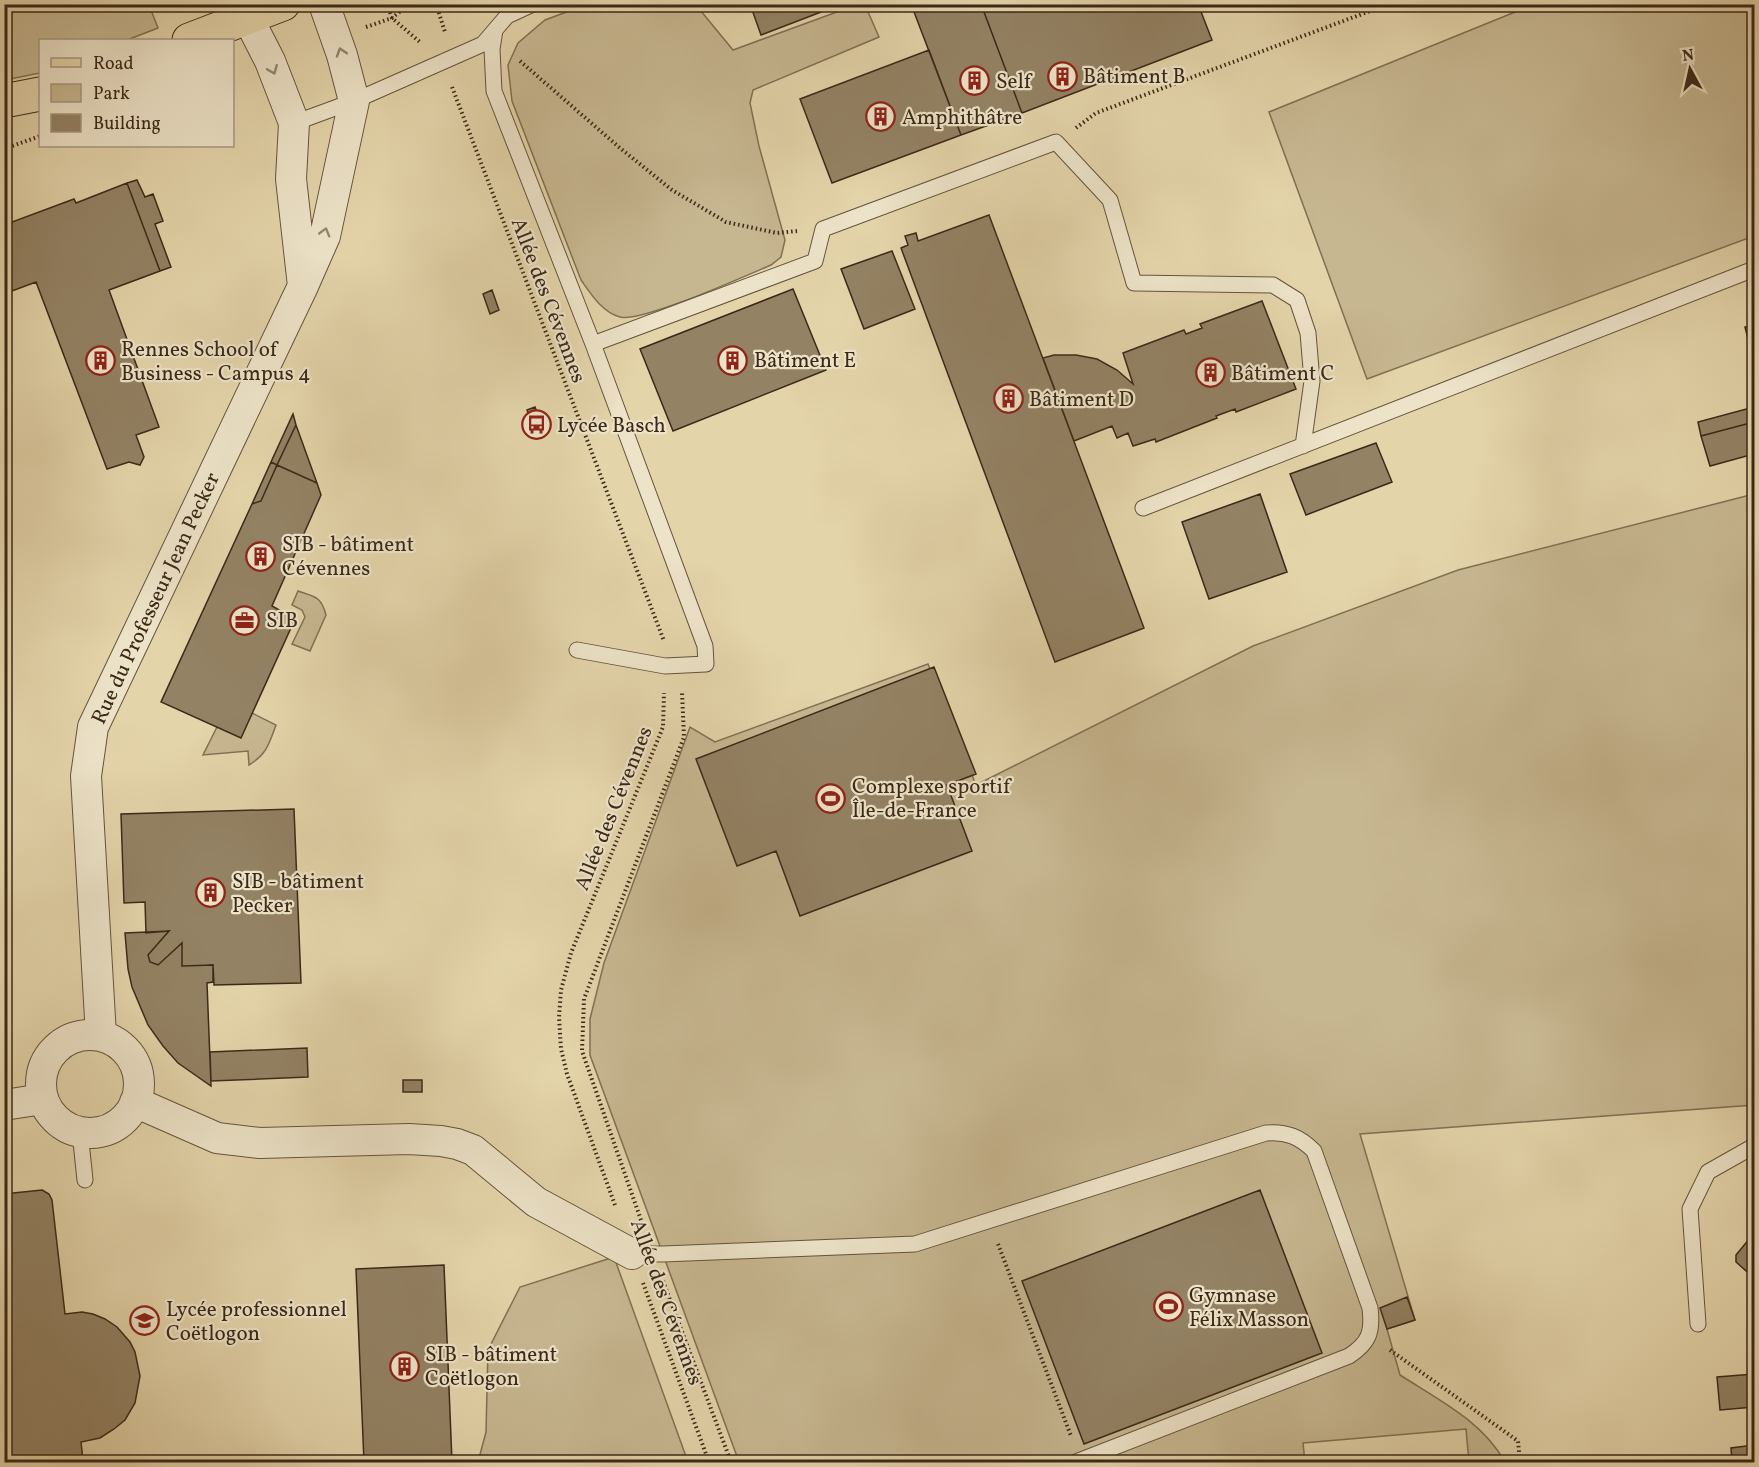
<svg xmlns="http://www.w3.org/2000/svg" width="1759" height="1467" font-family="Vollkorn,serif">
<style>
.green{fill:#c7b791;stroke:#817054;stroke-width:1.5}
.building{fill:#938264;stroke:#3b2918;stroke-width:1.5}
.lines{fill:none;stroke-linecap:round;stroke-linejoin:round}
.service-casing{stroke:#65543c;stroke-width:17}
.minor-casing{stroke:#65543c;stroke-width:32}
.primary-casing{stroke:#3b2918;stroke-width:35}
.path{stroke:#3b2918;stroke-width:4;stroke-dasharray:1.5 3;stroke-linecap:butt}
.service{stroke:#ede3c8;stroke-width:15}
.minor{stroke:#ede3c8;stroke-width:30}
.primary{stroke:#e4d4aa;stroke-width:33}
.oneway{stroke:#948670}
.labels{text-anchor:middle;stroke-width:4.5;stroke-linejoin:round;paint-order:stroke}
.poi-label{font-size:21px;fill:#3b2918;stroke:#ede3c8;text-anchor:start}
.street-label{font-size:21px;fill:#3b2918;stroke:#ede3c8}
</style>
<rect width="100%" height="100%" fill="#e4d4aa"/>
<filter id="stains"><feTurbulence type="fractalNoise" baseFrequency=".00333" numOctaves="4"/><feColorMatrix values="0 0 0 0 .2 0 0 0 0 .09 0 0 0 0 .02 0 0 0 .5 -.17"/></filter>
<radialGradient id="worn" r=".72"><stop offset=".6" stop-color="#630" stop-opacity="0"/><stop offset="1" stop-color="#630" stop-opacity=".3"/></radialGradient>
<path class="green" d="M 588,4 L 696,5 L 733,50 L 856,5 L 865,5 L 879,37 L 753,90 L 750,103 L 759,146 L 785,240 L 781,257 L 771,265 C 745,276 641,323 620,317 C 602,312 591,294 581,280 L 512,101 L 508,65 L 518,43 L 545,20 Z
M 9,5 L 149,5 L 158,28 L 127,40 L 40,40 L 40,73 L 5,80 L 5,8 Z
M 1513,5 L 1754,5 L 1754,236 L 1367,379 L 1269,112 L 1515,12 Z
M 1754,494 L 1754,1105 L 1360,1134 L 1415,1320 L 1387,1329 L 1400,1375 C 1439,1400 1482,1421 1505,1462 L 1469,1462 L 1466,1429 L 1303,1443 L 1305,1462 L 739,1462 L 590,1055 L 590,1019 L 604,963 L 690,727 L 715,742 L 928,664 L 976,785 L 1253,646 L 1458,570 Z
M 298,591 C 315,597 321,596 326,615 L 310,651 L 292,644 L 305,617 L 302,610 L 292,605 Z
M 252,713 L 276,725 C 269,744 267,754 249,765 L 248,751 L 203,755 L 217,727 Z
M 614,1257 L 688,1462 L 478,1462 L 486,1432 L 488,1350 L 520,1287 Z"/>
<path class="building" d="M 750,4 L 842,4 L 761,35 Z
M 911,4 L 981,4 L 1022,113 L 961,135 Z
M 981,4 L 1198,4 L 1212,40 L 1022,113 Z
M 929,50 L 961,135 L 832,183 L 800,99 Z
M 137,180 L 145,197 L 153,194 L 163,221 L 155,224 L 171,267 L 160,271 L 127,183 Z
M 127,183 L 160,271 L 109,290 L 159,427 L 136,435 L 144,457 L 140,465 L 129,462 L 107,469 L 36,282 L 4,294 L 4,225 L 74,199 L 76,203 Z
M 989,215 L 1144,628 L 1055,662 L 901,248 L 908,245 L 905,236 L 916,233 L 918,241 Z
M 892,251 L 915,309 L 864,329 L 841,269 Z
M 793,289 L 826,370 L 673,431 L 640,349 Z
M 492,290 L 499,310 L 490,314 L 483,294 Z
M 1262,301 L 1296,389 L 1236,412 L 1235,409 L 1216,416 L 1217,418 L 1156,442 L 1155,439 L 1133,446 L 1128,433 L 1117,438 L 1112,426 L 1074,441 L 1043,358 L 1054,355 L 1076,355 L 1097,359 L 1117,370 L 1133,384 L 1123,353 L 1184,330 L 1186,334 L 1202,328 L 1200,324 Z
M 1754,325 L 1754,363 L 1745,327 Z
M 535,407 L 543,428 L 534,431 L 527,410 Z
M 1754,407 L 1754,422 L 1701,436 L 1698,422 Z
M 293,414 L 296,425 L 277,465 L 271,462 Z
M 1754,422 L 1754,454 L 1710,466 L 1701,436 Z
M 296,425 L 317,483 L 277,465 Z
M 1376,443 L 1392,482 L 1306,515 L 1290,474 Z
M 271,462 L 277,465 L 261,501 L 252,504 Z
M 277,465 L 317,483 L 321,495 L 272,606 L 295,619 L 241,738 L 161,702 L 252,504 L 261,501 Z
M 1260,494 L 1287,572 L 1209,599 L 1182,522 Z
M 934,667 L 976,774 L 947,785 L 972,851 L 800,916 L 776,851 L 737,866 L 696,759 Z
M 294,809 L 301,983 L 214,985 L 213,965 L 182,966 L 182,943 L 158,965 L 150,962 L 148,955 L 169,931 L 146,933 L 145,902 L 124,903 L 121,814 Z
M 169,931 L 148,955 L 150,962 L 158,965 L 182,943 L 182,966 L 213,965 L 213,982 L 207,983 L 211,1086 L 178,1063 L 163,1046 L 148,1025 L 132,987 L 128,969 L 125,933 Z
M 307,1048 L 308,1077 L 211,1081 L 210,1052 Z
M 403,1080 L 422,1080 L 422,1092 L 403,1092 Z
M 42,1190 L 49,1194 L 52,1200 L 65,1314 L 82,1312 L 93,1314 L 105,1319 L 117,1327 L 130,1342 L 135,1352 L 140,1376 L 135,1403 L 125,1420 L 114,1429 L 100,1438 L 81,1442 L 83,1460 L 64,1462 L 4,1462 L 4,1194 Z
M 1260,1190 L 1322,1353 L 1084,1444 L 1022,1281 Z
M 1754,1233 L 1754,1278 L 1736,1262 L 1736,1255 Z
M 444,1265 L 452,1462 L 364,1462 L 356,1269 Z
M 1407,1297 L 1415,1320 L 1387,1329 L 1380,1308 Z
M 1754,1374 L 1754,1407 L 1720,1410 L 1717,1377 Z
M 1754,1445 L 1754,1462 L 1732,1462 L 1731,1448 Z"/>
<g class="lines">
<defs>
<path id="service" d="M 495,30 L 492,49 L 494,91 L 593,344 L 705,646 L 706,664 L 665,666 L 577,650
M 294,123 L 354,101 L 483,44 L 507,16 L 533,4
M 593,344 L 815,261 L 823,229 L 1056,142 L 1110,200 L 1134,283 L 1273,285 L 1297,300 L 1308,333 L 1312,381 L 1303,446
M 1143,508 L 1754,269
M 80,1132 L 85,1180
M 632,1254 L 663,1254 L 915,1244 L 1266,1133 C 1286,1131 1300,1137 1314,1151 L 1370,1308 C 1373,1332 1369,1343 1349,1356 L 1076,1462
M 1698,1324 L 1690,1209 L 1708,1172 L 1754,1146"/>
<path id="minor" d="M 248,18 L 270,61 L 294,123 L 291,179 L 303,286
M41 1084a49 49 0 1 1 98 0a49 49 0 1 1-98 0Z
M 101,1036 L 86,776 L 93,727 L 303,286 L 325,236 L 354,101 L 342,55 L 324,4
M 135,1102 L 217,1138 L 260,1143 L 409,1139 L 441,1141 L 457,1144 L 473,1150 L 536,1202 L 632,1254
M 4,1105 L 43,1099"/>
<path id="primary" d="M 189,40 L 283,4
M 4,101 L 40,94"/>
</defs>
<use href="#service" class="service-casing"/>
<use href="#minor" class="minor-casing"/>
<use href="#primary" class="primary-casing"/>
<path class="path" d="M 387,4 L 392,18 L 421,43
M 436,4 L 445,32
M 366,27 L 392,18 L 409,4
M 520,61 L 620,148 L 672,190 L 726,222 L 777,233 L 797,231
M 452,87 L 664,641
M 1076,128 L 1096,113 L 1389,4
M 4,149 L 40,136
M 615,1205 L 567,1074 L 561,1049 L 559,1017 L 561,990 L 571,953 L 663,727 L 664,693
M 641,1220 L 582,1051 L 584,999 L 684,737 L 682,692
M 998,1244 L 1071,1436
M 663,1281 L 731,1462
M 643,1283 L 709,1462
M 1390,1350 L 1518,1441 L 1520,1462"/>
<use href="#service" class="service"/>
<use href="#minor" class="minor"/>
<use href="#primary" class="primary"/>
</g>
<defs><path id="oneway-chevron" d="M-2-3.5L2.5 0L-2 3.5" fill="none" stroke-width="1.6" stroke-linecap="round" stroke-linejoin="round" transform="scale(1.5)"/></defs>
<g class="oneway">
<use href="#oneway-chevron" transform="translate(341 52) rotate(-108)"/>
<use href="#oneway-chevron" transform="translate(273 70) rotate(68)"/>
<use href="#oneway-chevron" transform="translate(325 232) rotate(-74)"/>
</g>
<defs>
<symbol id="building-ring" viewBox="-11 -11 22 22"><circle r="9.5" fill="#ede3c8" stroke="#8f2418" stroke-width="1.5"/><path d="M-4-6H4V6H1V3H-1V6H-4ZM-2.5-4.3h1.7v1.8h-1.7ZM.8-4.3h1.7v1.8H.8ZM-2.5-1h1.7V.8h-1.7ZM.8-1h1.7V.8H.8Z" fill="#8f2418"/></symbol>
<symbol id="bus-ring" viewBox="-11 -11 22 22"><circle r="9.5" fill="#ede3c8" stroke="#8f2418" stroke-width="1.5"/><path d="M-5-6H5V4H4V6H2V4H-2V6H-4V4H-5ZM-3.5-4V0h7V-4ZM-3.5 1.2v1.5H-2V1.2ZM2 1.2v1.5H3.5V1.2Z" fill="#8f2418"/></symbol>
<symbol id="office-ring" viewBox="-11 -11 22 22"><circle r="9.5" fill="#ede3c8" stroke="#8f2418" stroke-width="1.5"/><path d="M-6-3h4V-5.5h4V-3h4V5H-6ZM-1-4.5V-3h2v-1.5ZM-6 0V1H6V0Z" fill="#8f2418"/></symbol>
<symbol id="stadium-ring" viewBox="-11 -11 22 22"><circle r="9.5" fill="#ede3c8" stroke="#8f2418" stroke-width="1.5"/><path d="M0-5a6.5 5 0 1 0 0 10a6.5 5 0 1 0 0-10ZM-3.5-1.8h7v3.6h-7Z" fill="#8f2418"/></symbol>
<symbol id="school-ring" viewBox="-11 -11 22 22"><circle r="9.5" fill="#ede3c8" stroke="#8f2418" stroke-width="1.5"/><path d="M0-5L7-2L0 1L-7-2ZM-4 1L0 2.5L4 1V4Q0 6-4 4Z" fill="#8f2418"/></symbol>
</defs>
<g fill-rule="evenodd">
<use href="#building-ring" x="1046" y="60" width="33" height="33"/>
<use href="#building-ring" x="958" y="64" width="33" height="33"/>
<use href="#building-ring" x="864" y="100" width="33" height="33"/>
<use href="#building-ring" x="716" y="344" width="33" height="33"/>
<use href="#building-ring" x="84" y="344" width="33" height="33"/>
<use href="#building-ring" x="1194" y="356" width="33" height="33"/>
<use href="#building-ring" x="992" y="382" width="33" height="33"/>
<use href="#bus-ring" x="520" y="408" width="33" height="33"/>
<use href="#building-ring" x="244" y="540" width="33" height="33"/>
<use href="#office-ring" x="228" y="604" width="33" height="33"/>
<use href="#stadium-ring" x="814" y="782" width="33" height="33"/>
<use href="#building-ring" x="194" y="876" width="33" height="33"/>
<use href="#stadium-ring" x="1152" y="1290" width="33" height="33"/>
<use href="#school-ring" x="128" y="1304" width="33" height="33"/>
<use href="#building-ring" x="388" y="1350" width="33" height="33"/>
</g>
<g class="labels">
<g class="poi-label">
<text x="1083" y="83">Bâtiment B</text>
<text x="996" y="88">Self</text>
<text x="902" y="124">Amphithâtre</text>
<text x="121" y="356">Rennes School of<tspan x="121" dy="24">Business - Campus 4</tspan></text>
<text x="754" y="367">Bâtiment E</text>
<text x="1231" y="380">Bâtiment C</text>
<text x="1029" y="406">Bâtiment D</text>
<text x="557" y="432">Lycée Basch</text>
<text x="282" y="551">SIB - bâtiment<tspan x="282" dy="24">Cévennes</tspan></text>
<text x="266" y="627">SIB</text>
<text x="852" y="793">Complexe sportif<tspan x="852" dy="24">Île-de-France</tspan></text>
<text x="232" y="888">SIB - bâtiment<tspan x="232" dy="24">Pecker</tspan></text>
<text x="1189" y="1302">Gymnase<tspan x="1189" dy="24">Félix Masson</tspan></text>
<text x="166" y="1316">Lycée professionnel<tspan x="166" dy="24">Coëtlogon</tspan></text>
<text x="425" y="1361">SIB - bâtiment<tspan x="425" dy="24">Coëtlogon</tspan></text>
</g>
<g class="street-label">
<text transform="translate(549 300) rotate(69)" y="7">Allée des Cévennes</text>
<text transform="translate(155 598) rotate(-65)" y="7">Rue du Professeur Jean Pecker</text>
<text transform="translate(613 808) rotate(-68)" y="7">Allée des Cévennes</text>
<text transform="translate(667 1302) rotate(70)" y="7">Allée des Cévennes</text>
</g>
</g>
<rect width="1759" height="1467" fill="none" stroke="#e4d4aa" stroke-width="24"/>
<rect x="6" y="6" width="1747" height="1455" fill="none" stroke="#3b2918" stroke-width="3"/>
<rect x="12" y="12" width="1735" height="1443" fill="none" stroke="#3b2918" stroke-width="1.5"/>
<rect x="39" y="39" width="195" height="108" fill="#ede3c8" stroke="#a69982" stroke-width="1.5"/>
<rect x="51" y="58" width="30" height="9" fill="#e4d4aa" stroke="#a69982" stroke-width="1.5"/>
<text x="93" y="69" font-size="18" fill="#3b2918">Road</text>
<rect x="51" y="84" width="30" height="18" fill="#c7b791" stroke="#a69982" stroke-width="1.5"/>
<text x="93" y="99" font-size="18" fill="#3b2918">Park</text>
<rect x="51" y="114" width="30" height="18" fill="#938264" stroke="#a69982" stroke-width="1.5"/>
<text x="93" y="129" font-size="18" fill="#3b2918">Building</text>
<g transform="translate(1690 69) rotate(352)" stroke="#ede3c8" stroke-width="4.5" paint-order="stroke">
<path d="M0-4.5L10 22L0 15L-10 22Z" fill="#3b2918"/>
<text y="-9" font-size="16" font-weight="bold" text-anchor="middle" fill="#3b2918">N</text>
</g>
<rect width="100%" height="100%" filter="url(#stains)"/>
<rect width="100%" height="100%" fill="url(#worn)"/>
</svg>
